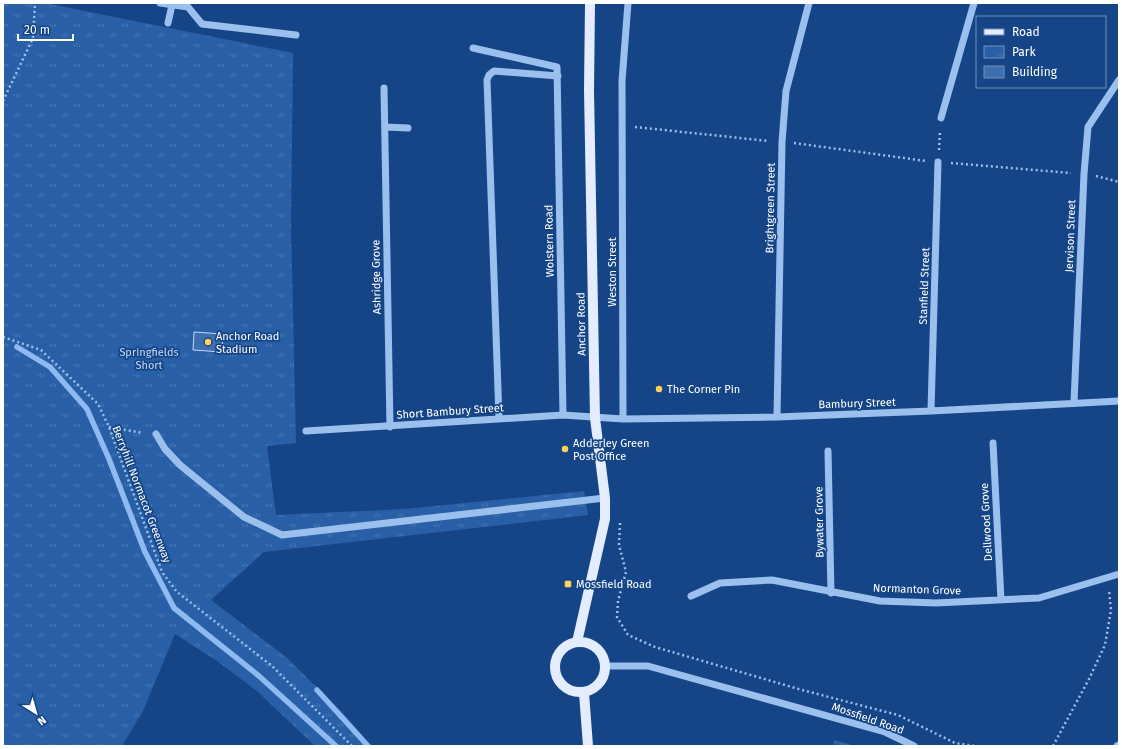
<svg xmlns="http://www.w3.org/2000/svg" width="1122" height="749" font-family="'Fira Sans',sans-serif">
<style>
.park{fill:url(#park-tufts)}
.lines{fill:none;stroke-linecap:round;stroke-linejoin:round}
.stream{stroke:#8ebaf1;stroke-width:5.5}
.building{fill:#3e70b1;stroke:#c2dafa}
.path{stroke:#9cc0ee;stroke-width:2.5;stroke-dasharray:2 3;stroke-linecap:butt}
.minor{stroke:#9cc0ee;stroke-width:7}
.major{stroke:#e3edff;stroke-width:10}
.poi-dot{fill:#ffd259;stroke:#164587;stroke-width:1.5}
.labels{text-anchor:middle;stroke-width:3.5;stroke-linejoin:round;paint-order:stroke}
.street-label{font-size:11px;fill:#fff;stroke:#164587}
.poi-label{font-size:11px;fill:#fff;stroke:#164587;text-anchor:start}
.park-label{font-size:11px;fill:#c2dafa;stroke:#164587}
</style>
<defs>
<pattern id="park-tufts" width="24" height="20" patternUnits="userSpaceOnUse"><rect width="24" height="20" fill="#285fa6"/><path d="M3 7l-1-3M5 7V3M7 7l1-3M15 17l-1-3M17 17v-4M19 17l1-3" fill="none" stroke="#4877b3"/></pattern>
</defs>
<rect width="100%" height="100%" fill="#164587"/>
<path class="park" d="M 3,3 L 45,3 L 293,53 L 291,225 L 296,443 L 267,446 L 276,515 L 405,509 L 584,491 L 588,515 L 264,552 L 211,600 L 286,657 L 343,713 L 372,746 L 315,746 L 257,691 L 217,661 L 175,634 L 143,711 L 122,746 L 3,746 Z
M 834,740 L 855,746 L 833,746 Z"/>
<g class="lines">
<path class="stream" d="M 17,347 L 50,367 L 87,409 L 109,459 L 145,552 L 174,608 L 259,676 L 336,746
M 317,690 L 368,746"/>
</g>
<path class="building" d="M 194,332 L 223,334 L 222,352 L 193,350 Z"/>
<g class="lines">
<path class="path" d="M 3,101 L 33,38 L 35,3
M 635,127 L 769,141
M 794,143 L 926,161
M 939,150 L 940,131
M 951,163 L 1071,173
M 1096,176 L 1119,182
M 3,337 L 41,350 L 98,404 L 109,427 L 162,572 L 177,592 L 272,666 L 352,746
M 109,427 L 143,433
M 620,523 L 619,545 L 626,572 L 618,601 L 617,617 L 628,635 L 655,647 L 802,690 L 898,715 L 955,743 L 975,746
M 1053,746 L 1089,679 L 1105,645 L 1111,610 L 1109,590"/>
<path class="minor" d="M 160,3 L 188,7 L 202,24 L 296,35
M 168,23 L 172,5
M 473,48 L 557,67 L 563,415
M 384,88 L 390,427
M 941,118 L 974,3
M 385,127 L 408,128
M 1074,402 L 1084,174 L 1088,127 L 1119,80
M 931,411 L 938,162
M 777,417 L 782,142 L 786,91 L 809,3
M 499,418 L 487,80 L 489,75 L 494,71 L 558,76
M 623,419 L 622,81 L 628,3
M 306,431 L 563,415 L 623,419 L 777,417 L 931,411 L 1119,401
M 156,434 L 165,449 L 180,465 L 244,517 L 282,535 L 605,498
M 993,443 L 1001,600
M 828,451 L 831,593
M 691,596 L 720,583 L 772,580 L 880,601 L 936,603 L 1039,598 L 1119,574
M 605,666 L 648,666 L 885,732 L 914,746
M 1117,746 L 1119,745"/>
<path class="major" d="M555 667a25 25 0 1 1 50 0a25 25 0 1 1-50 0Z
M 577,642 L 605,519 L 605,498 L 595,418 L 589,90 L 590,3
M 584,693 L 588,746"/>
</g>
<g class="poi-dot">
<circle cx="208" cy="342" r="4"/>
<circle cx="659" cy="389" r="4"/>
<circle cx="565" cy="449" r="4"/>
<rect x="564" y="580" width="8" height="8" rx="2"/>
</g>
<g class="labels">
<g class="street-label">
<text transform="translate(770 208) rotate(-89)" y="4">Brightgreen Street</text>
<text transform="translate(1070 236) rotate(-88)" y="4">Jervison Street</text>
<text transform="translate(549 241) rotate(-91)" y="4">Wolstern Road</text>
<text transform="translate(612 272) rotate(-90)" y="4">Weston Street</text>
<text transform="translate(376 277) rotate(-91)" y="4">Ashridge Grove</text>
<text transform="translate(924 286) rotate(-88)" y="4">Stanfield Street</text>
<text transform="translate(581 324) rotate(-91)" y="4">Anchor Road</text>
<text transform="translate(857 403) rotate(-2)" y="4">Bambury Street</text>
<text transform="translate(450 411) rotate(-4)" y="4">Short Bambury Street</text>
<text transform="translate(142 494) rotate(69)" y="4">Berryhill Normacot Greenway</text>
<text transform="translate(819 522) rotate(-91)" y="4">Bywater Grove</text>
<text transform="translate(986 522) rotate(-93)" y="4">Dellwood Grove</text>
<text transform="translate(917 589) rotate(2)" y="4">Normanton Grove</text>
<text transform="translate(868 718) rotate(19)" y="4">Mossfield Road</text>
</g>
<g class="poi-label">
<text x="216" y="340">Anchor Road<tspan x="216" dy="13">Stadium</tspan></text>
<text x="667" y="393">The Corner Pin</text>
<text x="573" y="447">Adderley Green<tspan x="573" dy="13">Post Office</tspan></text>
<text x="576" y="588">Mossfield Road</text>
</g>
<g class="park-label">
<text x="149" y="356">Springfields<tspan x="149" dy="13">Short</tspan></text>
</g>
</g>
<rect width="1122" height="749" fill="none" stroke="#ffffff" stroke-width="8"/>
<rect x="976" y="16" width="130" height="72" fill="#164587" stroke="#738fb7"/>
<rect x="984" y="29" width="20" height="6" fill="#e3edff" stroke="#738fb7"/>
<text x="1012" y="36" font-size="12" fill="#ffffff">Road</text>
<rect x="984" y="46" width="20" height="12" fill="url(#park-tufts)" stroke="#738fb7"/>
<text x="1012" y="56" font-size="12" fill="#ffffff">Park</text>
<rect x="984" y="66" width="20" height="12" fill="#3e70b1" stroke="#738fb7"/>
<text x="1012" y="76" font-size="12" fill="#ffffff">Building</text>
<g transform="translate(36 713) rotate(143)" stroke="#164587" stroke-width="3" paint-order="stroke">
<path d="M0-3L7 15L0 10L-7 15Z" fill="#ffffff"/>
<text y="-6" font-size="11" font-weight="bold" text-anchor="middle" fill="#ffffff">N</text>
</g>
<path d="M18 34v6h55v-6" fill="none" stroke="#ffffff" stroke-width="2"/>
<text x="24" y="34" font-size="12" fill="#ffffff" stroke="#164587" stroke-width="3" paint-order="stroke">20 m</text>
</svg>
